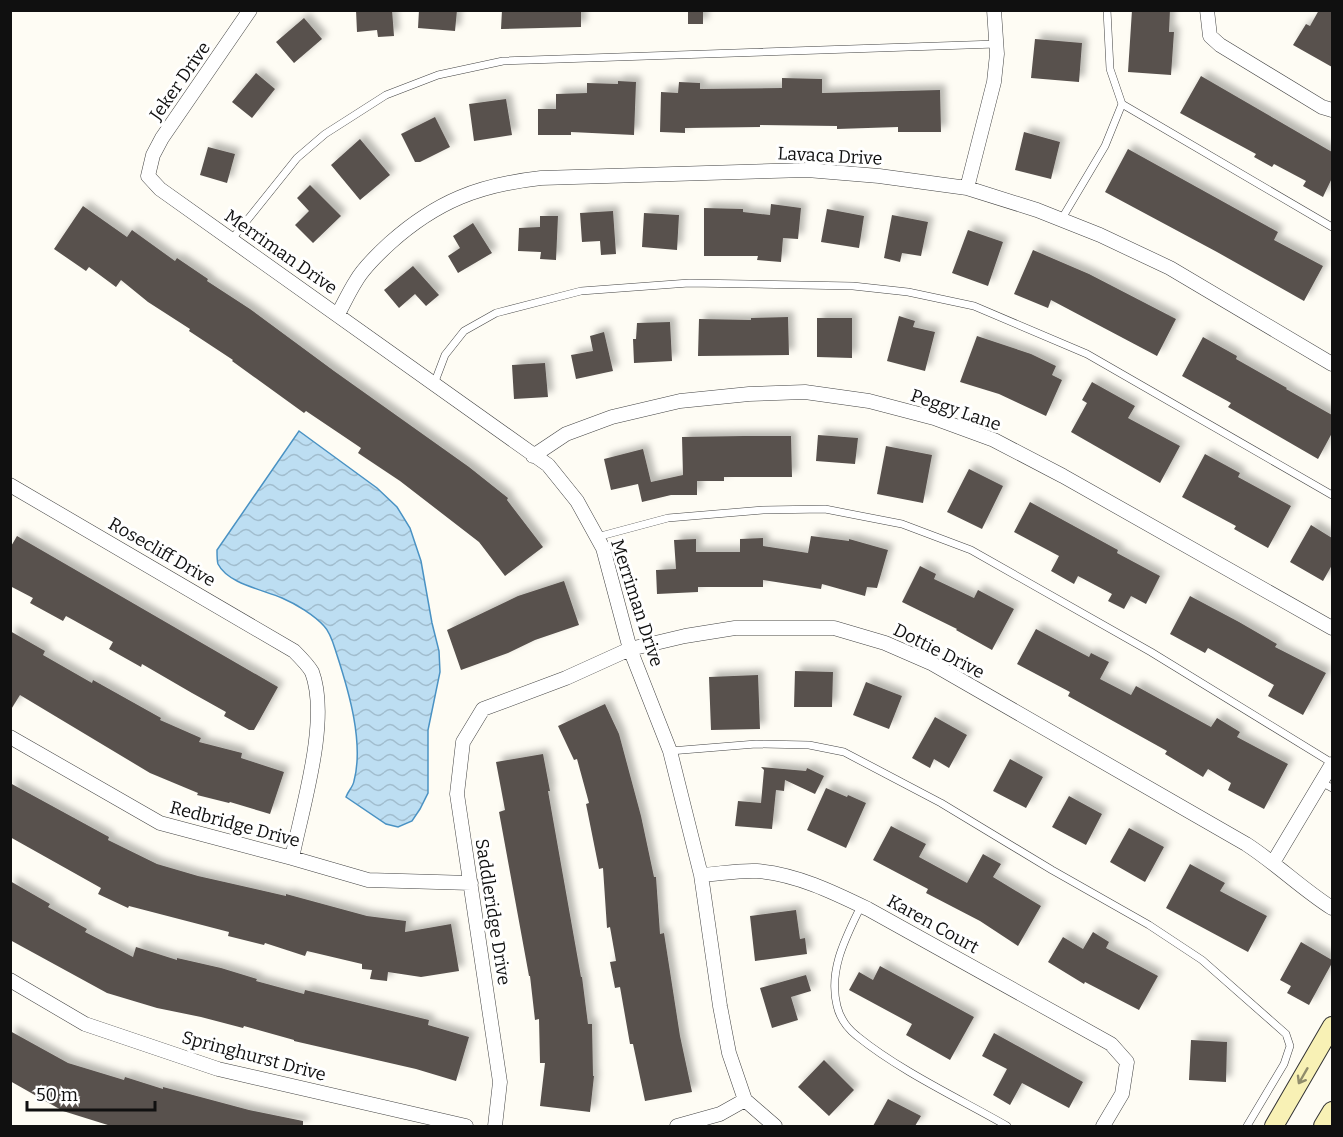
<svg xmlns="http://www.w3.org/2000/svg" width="1343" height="1137" font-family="Bitter,serif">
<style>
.water{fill:url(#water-waves);stroke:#4a92c3;stroke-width:1.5}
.building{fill:#58514d;filter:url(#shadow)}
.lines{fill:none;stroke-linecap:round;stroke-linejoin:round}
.service-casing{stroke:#434343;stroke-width:8}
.minor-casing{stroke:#434343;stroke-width:15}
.secondary-casing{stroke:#323232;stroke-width:20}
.service{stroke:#fff;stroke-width:7}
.minor{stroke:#fff;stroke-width:14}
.secondary{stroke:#f8f1b5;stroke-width:18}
.oneway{stroke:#908c6b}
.labels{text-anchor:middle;stroke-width:6;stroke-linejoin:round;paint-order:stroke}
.street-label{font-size:18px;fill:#101010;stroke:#fff}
</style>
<defs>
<pattern id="water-waves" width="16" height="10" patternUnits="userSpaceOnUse" patternTransform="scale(1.5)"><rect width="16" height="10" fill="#bddef2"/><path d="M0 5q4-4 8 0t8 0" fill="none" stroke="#a1bdce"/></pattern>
<filter id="shadow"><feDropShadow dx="5.5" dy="-5.5" stdDeviation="3" flood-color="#0004"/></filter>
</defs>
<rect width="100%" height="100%" fill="#fefcf4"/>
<path class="water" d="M 299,431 L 377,488 L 397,507 L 410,528 L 421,561 L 432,623 L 439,651 L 440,672 L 428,730 L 428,793 L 420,809 L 412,821 L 398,827 L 386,824 L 346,797 C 348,791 353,787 354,781 C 364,743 349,692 337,655 C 334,646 331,633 324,626 C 314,615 296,604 282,598 C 264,590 228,584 218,564 C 217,561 217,554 217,550 Z"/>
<path class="building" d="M 356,10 L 392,10 L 394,36 L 378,37 L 377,30 L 357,32 Z
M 419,10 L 457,10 L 455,31 L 418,28 Z
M 502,10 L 581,10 L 581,27 L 501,29 Z
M 688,10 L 703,10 L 703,24 L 688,24 Z
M 1132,10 L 1170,10 L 1169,32 L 1174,32 L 1171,75 L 1128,72 Z
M 1319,10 L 1332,10 L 1332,67 L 1293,45 L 1306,24 L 1310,26 Z
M 304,18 L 322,39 L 294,63 L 276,42 Z
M 1035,39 L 1082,43 L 1079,82 L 1031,78 Z
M 256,73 L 275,89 L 252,118 L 232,102 Z
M 1201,76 L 1332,152 L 1332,178 L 1323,197 L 1303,186 L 1306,181 L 1274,164 L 1272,167 L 1254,157 L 1256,154 L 1180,113 Z
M 782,78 L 822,79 L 822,93 L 940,90 L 941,132 L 898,132 L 898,127 L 837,129 L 837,126 L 760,125 L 760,127 L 685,128 L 685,133 L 660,132 L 661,92 L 678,93 L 679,82 L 700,83 L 700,89 L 782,88 Z
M 618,81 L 636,82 L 634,135 L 571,132 L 571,135 L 538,135 L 538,109 L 556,109 L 556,94 L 587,93 L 587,83 L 618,84 Z
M 506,99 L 512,135 L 474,141 L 469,104 Z
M 435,117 L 450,147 L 420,162 L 415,162 L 401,134 Z
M 1024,132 L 1060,142 L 1051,179 L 1015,170 Z
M 360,139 L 390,175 L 360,200 L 331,165 Z
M 208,147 L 235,154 L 227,183 L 200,175 Z
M 1128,149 L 1278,232 L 1274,240 L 1323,266 L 1304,301 L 1217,252 L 1105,192 Z
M 310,185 L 341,216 L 313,243 L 295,225 L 309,211 L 297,198 Z
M 771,204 L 801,208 L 798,239 L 783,238 L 781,262 L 757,260 L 758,256 L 704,256 L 704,208 L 743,209 L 743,212 L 770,215 Z
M 83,206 L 127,237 L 132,230 L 175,261 L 177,258 L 208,279 L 207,281 L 250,309 L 334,371 L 469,467 L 508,498 L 507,500 L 543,547 L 505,576 L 479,542 L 400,481 L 358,453 L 361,448 L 306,411 L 304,413 L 232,361 L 233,360 L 189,331 L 190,329 L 148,302 L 121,280 L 116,287 L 89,267 L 86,271 L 54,249 Z
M 827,209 L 864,216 L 859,248 L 821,242 Z
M 613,211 L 616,254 L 601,255 L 600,241 L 582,242 L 580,213 Z
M 644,213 L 679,215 L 677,250 L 642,247 Z
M 892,215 L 928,222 L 921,256 L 902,253 L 900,262 L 884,258 Z
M 540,216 L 558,216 L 556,260 L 540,259 L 541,252 L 518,251 L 519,228 L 540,227 Z
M 473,223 L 492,253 L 458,273 L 448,256 L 460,248 L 453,236 Z
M 968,230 L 1003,242 L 988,286 L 952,273 Z
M 1033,250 L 1089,274 L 1176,319 L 1157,356 L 1051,300 L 1048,308 L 1014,294 Z
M 413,266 L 439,295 L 426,306 L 415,294 L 399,308 L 384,290 Z
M 899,316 L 915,321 L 913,327 L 935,332 L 925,371 L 887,361 Z
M 788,317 L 789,355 L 698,356 L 699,319 L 751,320 L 751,318 Z
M 817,318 L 852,318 L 852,358 L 817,357 Z
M 670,322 L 672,361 L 634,363 L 633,339 L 636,339 L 637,323 Z
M 604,332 L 613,371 L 576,379 L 571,355 L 593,351 L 590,336 Z
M 977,336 L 1031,354 L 1056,366 L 1052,375 L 1062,380 L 1046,416 L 999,394 L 960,382 Z
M 1203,337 L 1237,356 L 1236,359 L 1287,388 L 1286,389 L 1332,415 L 1332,433 L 1318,459 L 1228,407 L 1231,403 L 1182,376 Z
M 545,363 L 548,397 L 514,399 L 512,365 Z
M 1092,382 L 1135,406 L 1128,418 L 1180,446 L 1160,483 L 1071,432 L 1087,403 L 1082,400 Z
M 818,435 L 858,438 L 855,464 L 816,461 Z
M 744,436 L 791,436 L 792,477 L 724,477 L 724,481 L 697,481 L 697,495 L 671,495 L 642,502 L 638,484 L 611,490 L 604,459 L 643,449 L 651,482 L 683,475 L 682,437 Z
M 886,446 L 932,455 L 923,503 L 877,494 Z
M 1205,454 L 1240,473 L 1238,477 L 1291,506 L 1268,548 L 1234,529 L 1236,526 L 1182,497 Z
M 969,469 L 1003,486 L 982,529 L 947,512 Z
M 1030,502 L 1118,550 L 1117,553 L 1160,576 L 1146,604 L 1131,596 L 1124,609 L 1108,601 L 1112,594 L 1078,576 L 1074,584 L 1051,571 L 1059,556 L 1014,532 Z
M 1311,525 L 1332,538 L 1332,565 L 1323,581 L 1290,562 Z
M 17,536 L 278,687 L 254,730 L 249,730 L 224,716 L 226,712 L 192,693 L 142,664 L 141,667 L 109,649 L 113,642 L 66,616 L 63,621 L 30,603 L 33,598 L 10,586 L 10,548 Z
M 811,536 L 849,541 L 849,539 L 888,550 L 877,588 L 867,587 L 865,596 L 822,584 L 821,589 L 763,580 L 763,587 L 698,587 L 698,592 L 657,594 L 656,570 L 676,569 L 674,540 L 696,539 L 696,552 L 740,552 L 740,539 L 763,538 L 763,546 L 808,553 Z
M 920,566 L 936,574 L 934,579 L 974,598 L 978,590 L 1014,609 L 992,650 L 956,630 L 957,629 L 902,602 Z
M 564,581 L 579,625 L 535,640 L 508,653 L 461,670 L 447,630 L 518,596 Z
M 1190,596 L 1239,622 L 1277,644 L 1275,647 L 1326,673 L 1303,715 L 1268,696 L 1274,685 L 1208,648 L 1205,653 L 1170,634 Z
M 1036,629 L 1089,657 L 1091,653 L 1109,662 L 1100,679 L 1131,695 L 1136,686 L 1211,727 L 1217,718 L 1240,732 L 1237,737 L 1288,764 L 1264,809 L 1228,790 L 1231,783 L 1208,769 L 1203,777 L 1165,754 L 1167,751 L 1068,696 L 1070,692 L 1017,664 Z
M 10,631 L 45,651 L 43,655 L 92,683 L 93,680 L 161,718 L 160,720 L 201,738 L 199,742 L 242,753 L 241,758 L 284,772 L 270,814 L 230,802 L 229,803 L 197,795 L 198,793 L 150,773 L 20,695 L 10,711 Z
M 795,671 L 833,672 L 832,707 L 794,707 Z
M 758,675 L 760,729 L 711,730 L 709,677 Z
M 866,682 L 902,696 L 889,729 L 853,715 Z
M 605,704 L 619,734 L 641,816 L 654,877 L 656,877 L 660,934 L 664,933 L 680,1036 L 692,1092 L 645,1101 L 633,1044 L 630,1044 L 620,987 L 615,988 L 610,962 L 616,961 L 610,927 L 607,928 L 603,868 L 599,869 L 586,804 L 589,803 L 577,759 L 574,760 L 558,726 Z
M 935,717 L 967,735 L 949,768 L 934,759 L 930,768 L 912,758 Z
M 543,754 L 550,791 L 548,791 L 581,977 L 582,977 L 588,1024 L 592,1024 L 593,1076 L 594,1076 L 590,1112 L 540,1106 L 545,1063 L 540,1063 L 539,1019 L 535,1020 L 530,976 L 529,976 L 499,812 L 505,810 L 496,762 Z
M 1010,759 L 1043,777 L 1026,808 L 993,791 Z
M 761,767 L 806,771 L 807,768 L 824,776 L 815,794 L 785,780 L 784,791 L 776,790 L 772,829 L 735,826 L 738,801 L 761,803 L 764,770 Z
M 10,783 L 109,837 L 108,840 L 157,864 L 198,876 L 286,896 L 286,894 L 367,916 L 406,921 L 405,932 L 451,924 L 459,971 L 421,977 L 388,972 L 387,981 L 370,979 L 372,970 L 362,969 L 362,964 L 307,951 L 305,956 L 265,943 L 264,945 L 228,936 L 229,932 L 129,906 L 128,908 L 98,894 L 101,888 L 10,837 Z
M 826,788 L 847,797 L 848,795 L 866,803 L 846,848 L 807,830 Z
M 1069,796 L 1102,814 L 1086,845 L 1052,827 Z
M 891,826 L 926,844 L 919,857 L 967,883 L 983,854 L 1001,864 L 993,877 L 1041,906 L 1018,946 L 980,921 L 926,893 L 928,889 L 873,860 Z
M 1129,828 L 1164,847 L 1145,882 L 1110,862 Z
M 1190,864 L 1225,883 L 1220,891 L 1267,916 L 1248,952 L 1166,908 Z
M 10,881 L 50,904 L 48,907 L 87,929 L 85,932 L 133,957 L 136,947 L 177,960 L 177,958 L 221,968 L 257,979 L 256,981 L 304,994 L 305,990 L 429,1020 L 428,1025 L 469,1037 L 456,1081 L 416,1069 L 294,1041 L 294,1040 L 244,1026 L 243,1028 L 201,1017 L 157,1008 L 107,993 L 10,940 Z
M 796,910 L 800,939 L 805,938 L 807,954 L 755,961 L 750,916 Z
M 1093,932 L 1109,942 L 1106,948 L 1158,976 L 1139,1010 L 1085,982 L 1084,984 L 1048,962 L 1063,937 L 1083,949 Z
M 1301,942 L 1332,960 L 1332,963 L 1309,1005 L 1287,993 L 1291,986 L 1280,980 Z
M 880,966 L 974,1017 L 950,1060 L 906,1035 L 912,1024 L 849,990 L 859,972 L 873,980 Z
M 806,975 L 811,991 L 791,997 L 798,1020 L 772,1028 L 760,988 Z
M 10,1031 L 68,1063 L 124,1080 L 125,1077 L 163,1089 L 163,1087 L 249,1110 L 303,1121 L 303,1126 L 111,1126 L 63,1111 L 10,1081 Z
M 994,1033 L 1083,1082 L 1069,1108 L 1022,1083 L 1010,1105 L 993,1095 L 1007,1069 L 982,1056 Z
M 1191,1040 L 1227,1042 L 1226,1082 L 1189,1080 Z
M 824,1060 L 854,1090 L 829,1116 L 798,1087 Z
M 888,1099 L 921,1116 L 915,1126 L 873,1126 Z"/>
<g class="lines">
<defs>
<path id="service" d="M 1107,10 L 1110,69 L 1122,104
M 1061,220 L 1105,146 L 1122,104 L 1332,227
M 232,239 L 297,158 L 325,134 L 386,95 L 438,75 L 503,61 L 996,44
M 434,384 L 445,355 L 464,331 L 496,313 L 581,291 L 689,283 L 853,286 L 908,292 L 974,306 L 1087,354 L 1332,495
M 597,537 L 668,518 L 763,510 L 825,509 L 902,524 L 971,550 L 1151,652 L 1332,763
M 670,751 L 756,744 L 809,745 L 844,752 L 941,803 L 1052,870 L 1149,925 L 1202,960 L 1286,1034 L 1290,1046 L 1284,1064 L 1247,1126
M 1321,782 L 1332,788
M 861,906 C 846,937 828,970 837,1006 C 840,1018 848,1029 857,1036 C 900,1071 960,1099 1007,1126"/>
<path id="minor" d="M 250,10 L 162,138 L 153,155 L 148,176 L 160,189 L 548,465 L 577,501 L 603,548 L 630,649 L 670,751 L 701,875 L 720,1006 L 729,1053 L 745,1100 L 775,1126
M 1207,10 L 1210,36 L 1220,45 L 1322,107 L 1332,110
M 967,188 L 994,82 L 997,54 L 994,10
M 338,314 C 344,303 349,292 356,281 C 364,267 378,254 390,243 C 437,201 479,185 541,178 L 807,170 L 879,176 L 967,188 L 1037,210 L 1100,235 L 1170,268 L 1332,364
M 533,456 L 566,434 L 612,417 L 680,401 L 749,394 L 805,392 L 869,401 L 934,418 L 994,440 L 1063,476 L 1332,628
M 10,485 L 294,651 C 300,657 308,665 312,672 C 330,720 302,808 292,858
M 10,737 L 160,823 L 292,858 L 368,880 L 471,883
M 1274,861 L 1332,764
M 701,875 C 719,874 739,870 757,871 C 796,874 833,892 868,909 L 1111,1044 L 1127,1062 L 1122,1094 L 1103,1126
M 10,980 L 85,1024 L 218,1069 L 466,1126
M 495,1126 L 500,1082 L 457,794 L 463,742 L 483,709 L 566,678 L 630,649 L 685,636 L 735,628 L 834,628 L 885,643 L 931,663 L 1246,844 C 1277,864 1302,889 1332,908
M 677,1126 L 720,1114 L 745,1100"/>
<path id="secondary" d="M 1274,1126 L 1332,1026
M 1323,1126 L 1332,1111"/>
</defs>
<use href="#service" class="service-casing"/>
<use href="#minor" class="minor-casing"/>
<use href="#secondary" class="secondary-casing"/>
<use href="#service" class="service"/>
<use href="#minor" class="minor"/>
<use href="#secondary" class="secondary"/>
</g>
<defs><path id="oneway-shaft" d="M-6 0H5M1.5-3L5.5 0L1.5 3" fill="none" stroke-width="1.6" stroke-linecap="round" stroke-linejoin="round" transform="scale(1.5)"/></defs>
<use class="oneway" href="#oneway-shaft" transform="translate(1303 1076) rotate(120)"/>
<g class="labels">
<g class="street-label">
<text transform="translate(180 81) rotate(-55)" y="6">Jeker Drive</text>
<text transform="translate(830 156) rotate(3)" y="6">Lavaca Drive</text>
<text transform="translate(281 252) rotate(35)" y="6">Merriman Drive</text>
<text transform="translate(956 410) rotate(19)" y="6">Peggy Lane</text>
<text transform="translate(162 552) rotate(30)" y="6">Rosecliff Drive</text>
<text transform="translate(637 603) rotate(72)" y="6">Merriman Drive</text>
<text transform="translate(939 651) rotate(27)" y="6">Dottie Drive</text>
<text transform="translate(235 824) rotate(15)" y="6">Redbridge Drive</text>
<text transform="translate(493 912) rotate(81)" y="6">Saddleridge Drive</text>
<text transform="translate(933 924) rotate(29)" y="6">Karen Court</text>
<text transform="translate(254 1056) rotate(15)" y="6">Springhurst Drive</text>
</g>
</g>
<rect width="1343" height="1137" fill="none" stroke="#101010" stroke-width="24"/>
<path d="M27 1101v9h128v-9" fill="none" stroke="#101010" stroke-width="3"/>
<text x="36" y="1101" font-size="18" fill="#101010" stroke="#ffffff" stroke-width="4.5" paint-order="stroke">50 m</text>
</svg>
